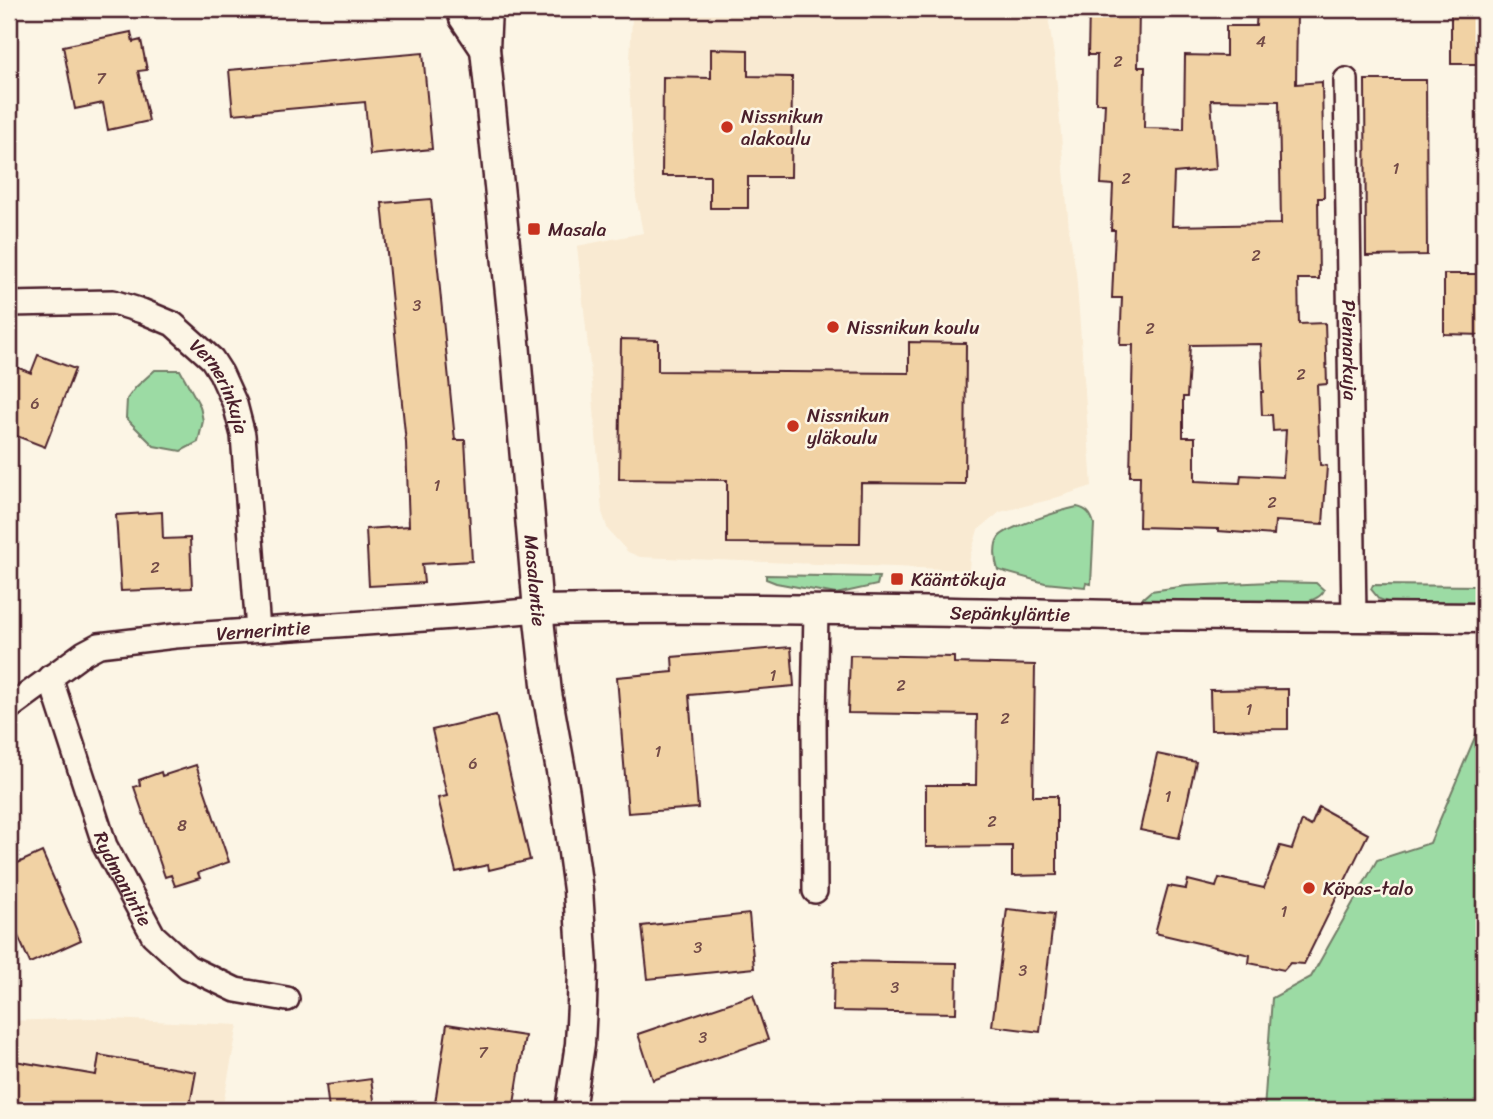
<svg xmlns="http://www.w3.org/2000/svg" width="1493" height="1119" font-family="Sriracha,sans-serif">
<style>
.built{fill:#f9ead2}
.green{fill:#9cdba4;stroke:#737d68;stroke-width:2}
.building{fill:#f1d2a4;stroke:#4a1f2b;stroke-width:2;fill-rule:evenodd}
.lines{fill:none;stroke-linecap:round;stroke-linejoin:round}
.minor-casing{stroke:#4a1f2b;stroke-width:28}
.tertiary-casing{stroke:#4a1f2b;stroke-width:33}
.minor{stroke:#fcf5e5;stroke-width:23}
.tertiary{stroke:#fcf5e5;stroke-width:28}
.poi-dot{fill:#c8321e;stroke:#fcf5e5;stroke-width:2.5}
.labels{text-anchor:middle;stroke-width:5;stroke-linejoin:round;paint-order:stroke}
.number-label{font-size:16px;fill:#744c49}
.poi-label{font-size:19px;fill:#4a1f2b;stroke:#fcf5e5;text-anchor:start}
.street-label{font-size:19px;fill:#4a1f2b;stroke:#fcf5e5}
</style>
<rect width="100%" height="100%" fill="#fcf5e5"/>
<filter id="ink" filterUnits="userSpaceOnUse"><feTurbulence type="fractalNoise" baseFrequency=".0143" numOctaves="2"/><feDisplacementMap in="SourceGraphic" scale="14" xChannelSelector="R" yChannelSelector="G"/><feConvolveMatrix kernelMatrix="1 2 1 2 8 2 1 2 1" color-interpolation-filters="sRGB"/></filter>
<g filter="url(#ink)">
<path class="built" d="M 656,9 L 1047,9 L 1055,63 L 1069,229 L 1076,272 L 1092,486 L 1049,500 L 1000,512 L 978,530 L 970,556 L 969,570 L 640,557 L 628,552 L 608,530 L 602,512 L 592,383 L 577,246 L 643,233 L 636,197 L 629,81 L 632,17 Z
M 90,1018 L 238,1025 L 222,1110 L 9,1110 L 9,1021 Z"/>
<path class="green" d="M 155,370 L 180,370 L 200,406 L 203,421 L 198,442 L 181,451 L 154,446 L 126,418 L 127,399 L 136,387 Z
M 1077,507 C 1087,509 1091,514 1094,524 L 1091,584 L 1086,583 L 1085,587 L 1045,583 L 998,570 C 995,561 993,545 999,537 C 1007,527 1063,510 1077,507 Z
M 766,575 L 879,577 L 877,585 L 836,594 L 776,583 L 766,579 Z
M 1270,582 L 1316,583 L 1324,590 C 1321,598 1311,600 1303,603 L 1143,601 L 1143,598 L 1151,591 L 1186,586 Z
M 1373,585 L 1484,586 L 1484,604 L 1390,603 L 1379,599 L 1371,589 Z
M 1484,716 L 1484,1110 L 1264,1110 L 1272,998 L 1311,977 L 1377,860 L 1430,843 Z"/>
<path class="building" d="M 1089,9 L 1139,9 L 1138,67 L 1145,67 L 1144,128 L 1184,129 L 1185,55 L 1226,56 L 1226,26 L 1256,26 L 1257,9 L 1297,9 L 1296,84 L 1322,82 L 1324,198 L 1318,198 L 1319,279 L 1298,279 L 1299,324 L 1325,323 L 1327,384 L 1317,385 L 1320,465 L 1327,466 L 1323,524 L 1275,521 L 1274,535 L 1218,531 L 1218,529 L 1139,527 L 1140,476 L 1130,476 L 1133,345 L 1120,345 L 1122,298 L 1112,298 L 1115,230 L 1111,230 L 1113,185 L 1101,184 L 1105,103 L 1096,103 L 1097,55 L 1088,55 ZM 1211,100 L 1279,101 L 1281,224 L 1172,226 L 1174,173 L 1216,169 ZM 1261,344 L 1263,392 L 1261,392 L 1262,415 L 1272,415 L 1273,431 L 1286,430 L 1283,477 L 1241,475 L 1240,483 L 1195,481 L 1195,437 L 1183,437 L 1183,397 L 1187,397 L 1190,345 Z
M 1451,9 L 1484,9 L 1484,64 L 1451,64 Z
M 131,32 L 133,42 L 141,40 L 147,70 L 138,71 L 149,121 L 108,130 L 103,103 L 75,109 L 63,46 Z
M 711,49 L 748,50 L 748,76 L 792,77 L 791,177 L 748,177 L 748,208 L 710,208 L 710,176 L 662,176 L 663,77 L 711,78 Z
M 423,53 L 432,149 L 370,155 L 365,102 L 233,114 L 229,70 Z
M 1365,80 L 1426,80 L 1427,255 L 1366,256 Z
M 431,199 L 455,440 L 465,440 L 472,561 L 422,564 L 424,583 L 369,586 L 366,529 L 409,526 L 406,443 L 382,203 Z
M 1444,274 L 1484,274 L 1484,335 L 1444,334 Z
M 621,339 L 658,340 L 658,371 L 909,373 L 909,342 L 966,343 L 965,484 L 861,483 L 860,544 L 727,543 L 727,480 L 619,479 Z
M 38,355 L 75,369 L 45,447 L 9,433 L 9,364 L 31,373 Z
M 162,512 L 163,539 L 190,538 L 192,588 L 121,591 L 116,515 Z
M 791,647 L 794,686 L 689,695 L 698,808 L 628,813 L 617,677 L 673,672 L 672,657 Z
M 850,655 L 954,657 L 954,663 L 1035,665 L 1033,796 L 1057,796 L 1057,875 L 1012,876 L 1012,846 L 926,847 L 926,785 L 976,785 L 977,715 L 848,713 Z
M 1288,689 L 1288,729 L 1211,730 L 1210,690 Z
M 496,715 L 530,860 L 489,870 L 488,865 L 456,872 L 438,798 L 447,796 L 432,730 Z
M 1157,754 L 1196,762 L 1179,838 L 1140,830 Z
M 196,765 L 229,862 L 198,873 L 200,878 L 175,886 L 171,875 L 165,877 L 134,787 L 140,785 L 139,780 L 161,772 L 162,776 Z
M 1319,807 L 1368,834 L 1304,964 L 1290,963 L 1284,970 L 1249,963 L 1250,955 L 1155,933 L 1168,886 L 1186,889 L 1188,880 L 1216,887 L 1219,878 L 1264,888 L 1280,846 L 1292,849 L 1302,821 L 1311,826 Z
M 42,852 L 81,940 L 30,963 L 9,916 L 9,867 Z
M 1007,909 L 1054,914 L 1040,1032 L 992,1026 Z
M 749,914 L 754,968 L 648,979 L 642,926 Z
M 834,961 L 957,963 L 956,1013 L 833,1011 Z
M 753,995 L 768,1040 L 653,1080 L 638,1034 Z
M 447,1024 L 525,1036 L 513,1110 L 434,1110 Z
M 99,1055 L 196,1072 L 189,1110 L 9,1110 L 9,1060 L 96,1075 Z
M 371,1079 L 375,1107 L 353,1110 L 329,1110 L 326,1085 Z"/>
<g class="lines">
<defs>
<g id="minor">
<path id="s1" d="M 1346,80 L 1354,617"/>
<path id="s2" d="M 9,304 L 113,302 L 142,311 L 173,324 L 212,359 L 221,373 L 235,404 L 243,435 L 258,630"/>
<path id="s3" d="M 50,677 L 105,846 L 153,935 L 188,967 L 236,990 L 287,999"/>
<path id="s4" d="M 9,708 L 84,653 L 99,645 L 175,636 L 482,615 L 538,610"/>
<path d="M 815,891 L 814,717 L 816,610"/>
</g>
<g id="tertiary">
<path d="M 461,9 L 464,18 L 485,49"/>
<path id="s5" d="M 487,9 L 485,49 L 515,342 L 538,610 L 547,693 L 565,793 L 578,890 L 583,968 L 582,1004 L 580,1044 L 570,1110"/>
<path id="s6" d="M 538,610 C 730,606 922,612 1114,615 C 1238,616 1361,617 1484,618"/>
</g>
</defs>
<use href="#minor" class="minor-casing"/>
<use href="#tertiary" class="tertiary-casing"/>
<use href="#minor" class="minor"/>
<use href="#tertiary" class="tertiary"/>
</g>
</g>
<g class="poi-dot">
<circle cx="727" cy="127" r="7"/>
<rect x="527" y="222" width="14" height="14" rx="3.5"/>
<circle cx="833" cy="327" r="7"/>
<circle cx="793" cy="426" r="7"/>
<rect x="890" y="572" width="14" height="14" rx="3.5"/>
<circle cx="1309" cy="888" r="7"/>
</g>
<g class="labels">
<g class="number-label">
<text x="1261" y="47">4</text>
<text x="1118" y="67">2</text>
<text x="101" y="84">7</text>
<text x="1396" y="174">1</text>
<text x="1126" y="184">2</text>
<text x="1256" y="261">2</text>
<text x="417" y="311">3</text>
<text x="1150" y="334">2</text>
<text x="1301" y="380">2</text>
<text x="35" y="409">6</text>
<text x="437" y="491">1</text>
<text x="1272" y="508">2</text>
<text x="155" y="573">2</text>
<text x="773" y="681">1</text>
<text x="901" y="691">2</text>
<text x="1249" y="715">1</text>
<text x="1005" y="724">2</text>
<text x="658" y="757">1</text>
<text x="473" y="769">6</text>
<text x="1168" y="802">1</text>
<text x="992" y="827">2</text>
<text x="182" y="831">8</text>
<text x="1284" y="917">1</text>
<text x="698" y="953">3</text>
<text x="1023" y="976">3</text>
<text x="895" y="993">3</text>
<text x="703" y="1043">3</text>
<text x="483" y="1058">7</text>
</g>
<g class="poi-label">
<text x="741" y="123">Nissnikun<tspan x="741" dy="22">alakoulu</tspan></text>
<text x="548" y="236">Masala</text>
<text x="847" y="334">Nissnikun koulu</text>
<text x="807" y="422">Nissnikun<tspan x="807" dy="22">yläkoulu</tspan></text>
<text x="911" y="586">Kääntökuja</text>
<text x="1323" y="895">Köpas-talo</text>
</g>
<g class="street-label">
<text dy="7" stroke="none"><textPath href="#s1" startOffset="270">Piennarkuja</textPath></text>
<text dy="7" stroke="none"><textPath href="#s2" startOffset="248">Vernerinkuja</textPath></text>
<text dy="7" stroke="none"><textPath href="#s5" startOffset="574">Masalantie</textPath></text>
<text dy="7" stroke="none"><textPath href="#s6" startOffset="472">Sepänkyläntie</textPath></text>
<text dy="7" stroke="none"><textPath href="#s4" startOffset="275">Vernerintie</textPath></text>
<text dy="7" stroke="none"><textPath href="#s3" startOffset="215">Rydmanintie</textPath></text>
</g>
</g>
<rect width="1493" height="1119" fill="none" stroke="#fcf5e5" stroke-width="35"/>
<rect x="18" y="18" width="1458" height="1084" fill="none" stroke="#4a1f2b" stroke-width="2.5" filter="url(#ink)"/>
</svg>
